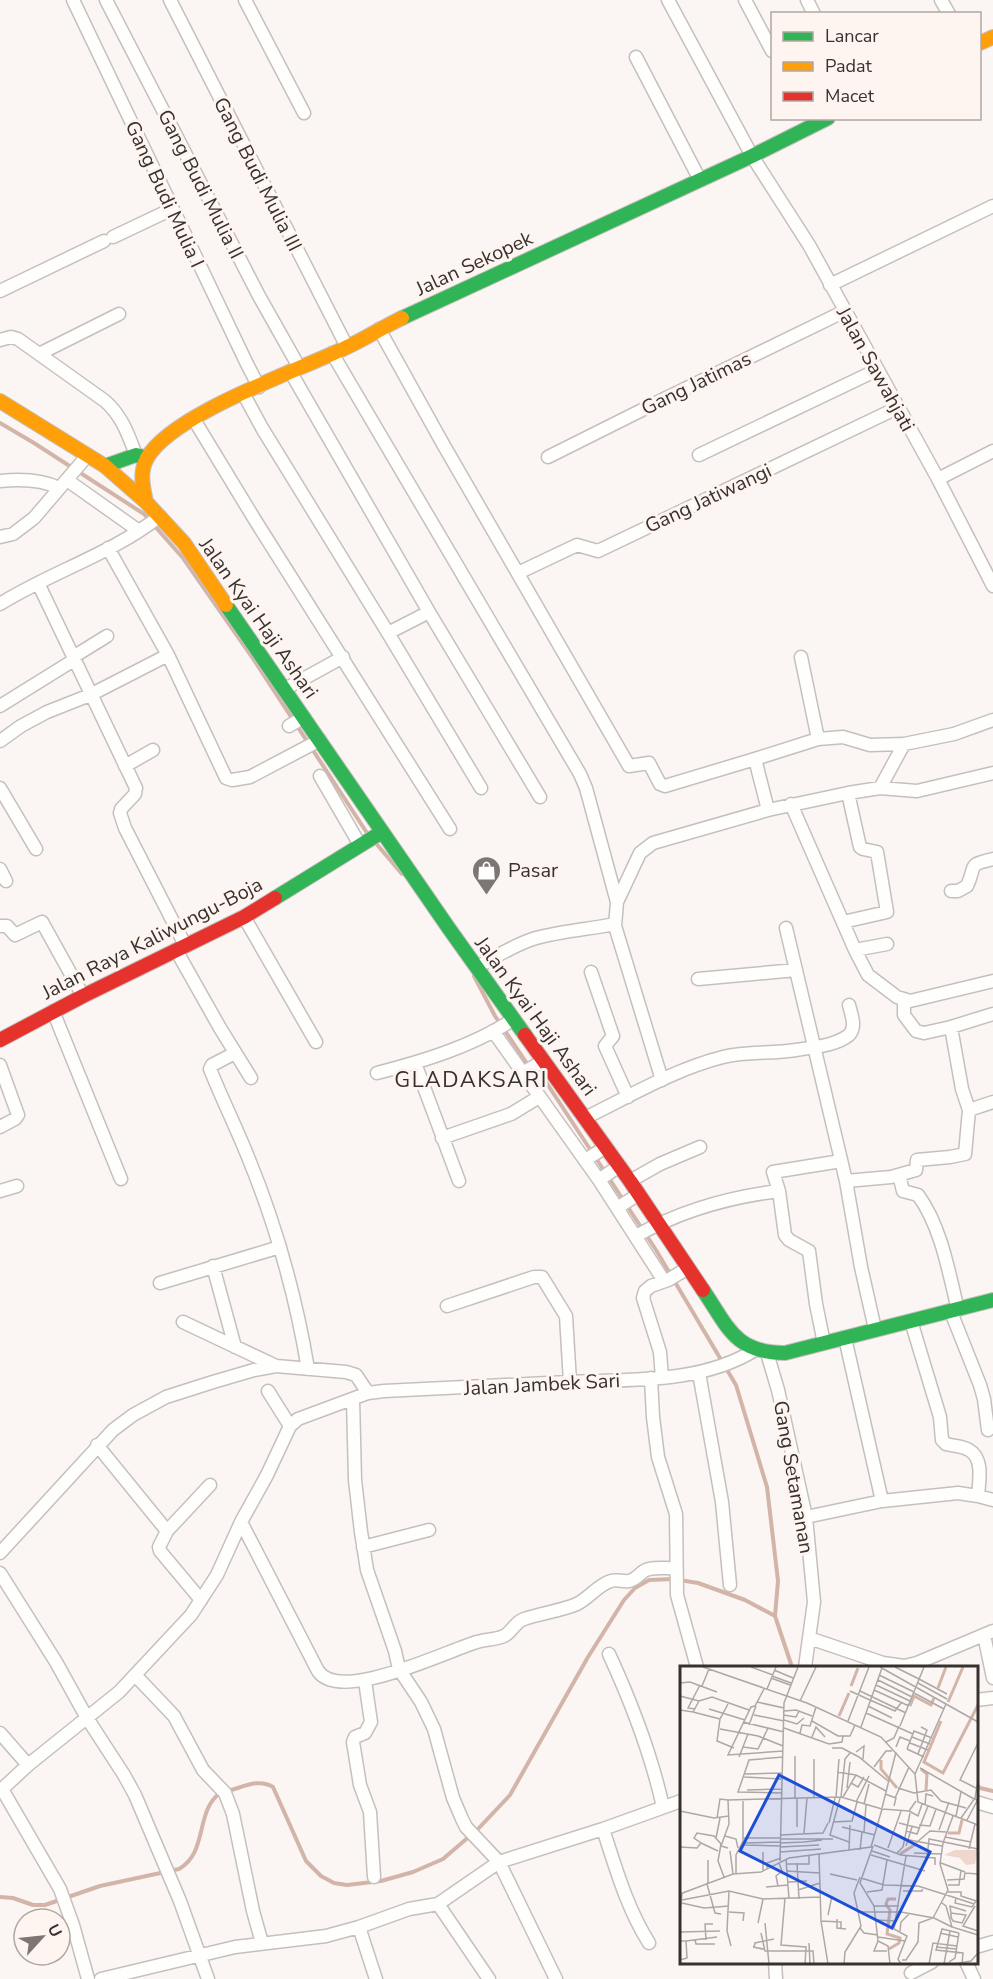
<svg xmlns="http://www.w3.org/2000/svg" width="993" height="1979" font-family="'Nunito Sans',sans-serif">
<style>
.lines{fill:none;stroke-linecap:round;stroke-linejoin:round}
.stream{stroke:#d3b4a8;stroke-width:4}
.street-casing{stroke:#c5c0bd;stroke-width:15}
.fast-casing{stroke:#c5c0bd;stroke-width:16}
.slow-casing{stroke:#c5c0bd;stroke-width:16}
.jam-casing{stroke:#c5c0bd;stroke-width:16}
.street{stroke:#fefefd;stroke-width:12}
.fast{stroke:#30b455;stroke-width:14}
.slow{stroke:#ff9f0a;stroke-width:14}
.jam{stroke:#e5322d;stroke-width:14}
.labels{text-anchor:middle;stroke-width:6;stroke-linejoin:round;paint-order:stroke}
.street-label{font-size:20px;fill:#37322f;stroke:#fef5f1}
.poi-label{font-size:20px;fill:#37322f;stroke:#fef5f1;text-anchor:start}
.quarter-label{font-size:22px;letter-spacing:1.5px;fill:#37322f;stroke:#fef5f1}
.inset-river{fill:none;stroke:#d3b4a8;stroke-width:3}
.inset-road{fill:none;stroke:#ada8a5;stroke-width:1.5}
.view{fill:#1d4ed8;fill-opacity:0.15;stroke:#1d4ed8;stroke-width:3}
.inset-edge{fill:none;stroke:#37322f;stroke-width:3}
</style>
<rect width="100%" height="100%" fill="#fbf6f4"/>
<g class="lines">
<path class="stream" d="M 0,423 L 34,443 L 144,514 L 183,558 L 252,657 L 369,836
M 374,841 L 402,874
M 474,976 L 495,1016 L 532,1071 L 544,1079 L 656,1250 L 736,1385 L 767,1487 L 778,1581 L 775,1616 L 792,1667
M 976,1784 L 980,1788 L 993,1791
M 228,1791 C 243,1787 259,1778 273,1787 L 306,1861 L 321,1876 L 334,1883 L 347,1885 L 381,1881 L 413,1872 L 443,1859 L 478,1829 L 510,1795 L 588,1657 L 624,1600 L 635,1588 L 649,1580 L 673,1579 L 698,1583 L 745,1600 L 775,1616
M 0,1897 L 13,1898 L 33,1905 L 45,1905 L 100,1886 L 179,1869 C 208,1853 195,1811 220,1793"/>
<defs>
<path id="street" d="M 73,0 L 247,364 L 259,387
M 106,0 L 259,296 L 299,367
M 170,0 L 347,347
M 245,0 L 304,113
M 668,0 L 752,156 L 809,245 L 938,479 L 993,586
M 745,0 L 772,51
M 807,0 L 814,14
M 941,0 L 949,14
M 636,57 L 700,180
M 113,237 L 172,209
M 830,285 L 993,206
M 0,291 L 104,241
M 379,329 L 443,444 L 629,766 L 649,763 L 660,784 L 665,786 L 755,759
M 0,340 L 11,337 L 18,339 L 105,401 C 122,416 128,434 136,455
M 332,353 L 580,774 L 586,788 L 617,902
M 39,354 L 119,314
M 290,371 L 429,612
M 243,393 L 262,428 L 388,633 L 481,788
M 193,418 L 255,520 L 450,829
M 699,455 L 877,370
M 548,457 L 662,400 L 845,311
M 938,479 L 993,451
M 67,480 L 139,531
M 0,481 C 20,479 41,479 59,488
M 0,537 L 13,534 L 34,518 L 87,456
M 108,548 L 168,655 L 226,778 L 232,780 L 250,777 L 320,740
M 518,573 L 577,545 L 598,551 L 897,408
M 38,583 L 136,788 L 135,794 L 121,809 L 120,813 L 125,828 L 185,945
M 0,604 C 51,572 112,554 160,516
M 388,633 L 429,612 L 540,797
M 73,657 L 107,636
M 801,657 L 818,739
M 285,689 L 343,657
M 0,706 L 74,660
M 289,726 L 304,717
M 0,741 L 21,726 L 47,712 L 90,695 L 168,655
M 125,766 L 153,750
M 320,776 L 360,845
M 0,788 L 36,849
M 880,788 L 904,744
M 791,804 L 855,950 L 868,975 L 897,997 L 910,1001 L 993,981
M 768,810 L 755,759 L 818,739 L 843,737 L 870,745 L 904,744 L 954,734 L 993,720
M 0,869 L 6,881
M 951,891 L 958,891 L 967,886 C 977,865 966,865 993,859
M 244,917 L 316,1042
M 843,922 L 887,912 L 877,852 L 863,849 L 860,847 L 848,793
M 0,926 L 7,926 L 15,935 L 42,922 L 83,996
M 786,928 L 846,1181 L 861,1267 L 875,1329
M 176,950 L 220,1028 L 251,1078
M 855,950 L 887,944
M 477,967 C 496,957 515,944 536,938 C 562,931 589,929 615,924
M 591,972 L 613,1036 L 605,1046 L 628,1097
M 698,979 L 796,970
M 904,1000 L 904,1015 L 916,1031 L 924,1033 L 951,1027
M 53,1011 L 121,1179
M 493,1031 L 599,1180 L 664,1281
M 235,1053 L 212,1065 L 210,1069 C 222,1099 236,1127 248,1157 C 276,1225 296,1297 308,1369
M 415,1063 L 459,1181
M 0,1065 L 18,1115 L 15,1119 L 0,1127
M 526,1071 L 543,1061
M 377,1073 C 424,1061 473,1046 514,1019
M 662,1080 L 615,926 L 617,902 L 640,853 L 653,843 L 768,810 L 848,793 L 880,788 L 917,791 L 993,773
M 969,1110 L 962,1089 L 951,1027 L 993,1014
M 585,1118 C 630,1096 675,1069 723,1057 C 747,1051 772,1054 796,1050 C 813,1047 835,1046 849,1035 C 857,1027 851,1014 849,1005
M 442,1138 L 511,1114 L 539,1097
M 585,1160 L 606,1147
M 899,1175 L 903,1191 L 918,1195 C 941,1226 949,1273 958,1310
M 599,1180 L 619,1166
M 630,1181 L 660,1164 L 700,1147
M 846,1181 L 891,1177 L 916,1170 L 917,1160 L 950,1157 L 965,1154 L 969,1110 L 993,1102
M 0,1191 L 17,1186
M 617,1208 L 639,1194
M 636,1236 C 680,1211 729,1197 779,1191
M 213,1266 L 235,1347
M 160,1283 L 280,1247
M 447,1306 L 534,1277 L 542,1277 L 566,1316 L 570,1382
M 951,1312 L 980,1385 L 984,1399 L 988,1430
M 911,1321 L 940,1417 L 942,1440 L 946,1444 C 953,1446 963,1446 969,1450 C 984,1458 979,1482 978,1496
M 183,1322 L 276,1366
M 845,1338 L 882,1501
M 824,1343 L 816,1304 L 809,1251 L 789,1240 L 785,1235 L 779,1191 L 773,1172 L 841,1161
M 767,1353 L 778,1390 L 806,1517 L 814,1602 L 805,1667
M 699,1373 L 722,1502 L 730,1585
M 651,1378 L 653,1417 L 658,1457 L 676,1514 L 677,1595 L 697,1667
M 662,1378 L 660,1352 L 643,1298 L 645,1291 L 651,1286 L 668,1280 L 688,1268
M 268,1391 L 290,1426
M 353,1399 L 355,1480 L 361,1532 L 367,1570 L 395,1651 L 399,1669 L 421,1702 L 434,1729 L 453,1798 L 462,1819 L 466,1827 L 499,1862 L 556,1979
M 97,1445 L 167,1531 L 159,1547 L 160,1551 L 201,1600
M 806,1517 L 882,1501 L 958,1493 L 978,1496 L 993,1500
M 241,1522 L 318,1671 C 340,1704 446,1651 477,1642 C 486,1639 495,1640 504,1636 C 512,1632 515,1622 524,1619 C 542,1613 560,1611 577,1604 C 589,1598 599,1584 611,1581 C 617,1579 623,1582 629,1581 C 637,1579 638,1575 644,1571 C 652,1566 667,1569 676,1568
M 167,1531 L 210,1485
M 363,1547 L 429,1530
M 0,1553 L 113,1430 L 133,1415 L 166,1397 L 213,1382 L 254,1370 L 276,1366 L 346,1372 L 356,1375 L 368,1393
M 0,1573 L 56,1662 L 87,1718 L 124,1775 L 135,1795 L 180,1901 L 208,1979
M 984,1635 L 993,1678
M 809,1638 L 883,1663 L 904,1666 L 917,1663 L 993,1631
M 609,1654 C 632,1704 651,1753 663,1807
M 136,1676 L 174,1716 L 203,1770 L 225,1793 L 233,1814 L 253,1911 L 262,1943
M 365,1681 L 371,1722 L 365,1733 L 355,1737 L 353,1742 L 360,1785 L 370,1812 L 374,1877
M 976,1700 L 993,1698
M 0,1733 L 28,1765
M 2,1789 L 60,1889 L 73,1925 L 88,1979
M 0,1791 L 28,1765 L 119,1692 L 191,1615 L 217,1575 L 241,1522 L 267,1475 L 290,1426 L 298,1419 L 368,1393 L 384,1391 C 445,1388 506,1385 568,1382 C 630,1379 700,1384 755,1350
M 976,1802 L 993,1807
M 603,1829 C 616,1869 627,1908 649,1943
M 438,1904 L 489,1979
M 359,1927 L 376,1979
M 976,1947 L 993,1942
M 775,1962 L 776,1979
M 966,1962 L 974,1979
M 911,1973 L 932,1962
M 101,1979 L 235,1947 L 326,1936 L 359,1927 L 409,1909 L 438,1904 L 499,1862 L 603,1829 L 681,1801"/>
<path id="fast" d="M 402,318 L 752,156 L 828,118
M 105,466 L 136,455 L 147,458
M 226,605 L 450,930 L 525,1035
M 275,898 L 382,832
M 703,1290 C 728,1327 735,1353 785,1353 L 993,1300"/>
<path id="slow" d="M 980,43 L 993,37
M 0,401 L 105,466 L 146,502 L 184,543 L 226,605
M 146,502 C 143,486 139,473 147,458 C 172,414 297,371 345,348 C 365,339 383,327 402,318"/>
<path id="jam" d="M 525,1035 L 630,1181 L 703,1290
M 0,1040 L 83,996 L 244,917 L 275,898"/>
</defs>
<use href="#street" class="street-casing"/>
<use href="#fast" class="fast-casing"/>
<use href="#slow" class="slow-casing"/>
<use href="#jam" class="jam-casing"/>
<use href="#street" class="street"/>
<use href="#fast" class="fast"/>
<use href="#slow" class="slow"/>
<use href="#jam" class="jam"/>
</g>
<defs>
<symbol id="shop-pin" viewBox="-11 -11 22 30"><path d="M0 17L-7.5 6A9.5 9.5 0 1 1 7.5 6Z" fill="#7c7774" stroke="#fef5f1"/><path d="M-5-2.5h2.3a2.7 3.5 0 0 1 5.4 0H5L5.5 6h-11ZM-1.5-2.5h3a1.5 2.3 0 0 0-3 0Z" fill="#fff"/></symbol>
</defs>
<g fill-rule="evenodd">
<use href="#shop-pin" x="470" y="854" width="33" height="45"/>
</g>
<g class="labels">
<g class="street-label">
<text transform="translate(258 174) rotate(63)" y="7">Gang Budi Mulia III</text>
<text transform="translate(201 184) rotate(63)" y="7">Gang Budi Mulia II</text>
<text transform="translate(165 194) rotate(65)" y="7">Gang Budi Mulia I</text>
<text transform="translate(474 263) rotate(-25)" y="7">Jalan Sekopek</text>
<text transform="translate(876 369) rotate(61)" y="7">Jalan Sawahjati</text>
<text transform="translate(696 383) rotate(-26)" y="7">Gang Jatimas</text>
<text transform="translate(708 498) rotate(-25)" y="7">Gang Jatiwangi</text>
<text transform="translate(259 618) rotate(55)" y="7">Jalan Kyai Haji Ashari</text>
<text transform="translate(152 938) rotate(-27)" y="7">Jalan Raya Kaliwungu-Boja</text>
<text transform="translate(536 1016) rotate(54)" y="7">Jalan Kyai Haji Ashari</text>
<text transform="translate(542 1384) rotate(-3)" y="7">Jalan Jambek Sari</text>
<text transform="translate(794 1477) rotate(80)" y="7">Gang Setamanan</text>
</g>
<g class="poi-label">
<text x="508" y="877">Pasar</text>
</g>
<g class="quarter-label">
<text x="471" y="1087">GLADAKSARI</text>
</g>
</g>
<g transform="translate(680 1666)">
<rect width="298" height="298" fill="#fbf6f4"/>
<path d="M 275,184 L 298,184 L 295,198 L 286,199 L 280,192 L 264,189 Z" fill="#efd7ce"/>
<path class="inset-river" d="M 171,20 L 178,2M 258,22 L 266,1M 268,36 L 283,1M 230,40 L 234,30 L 251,39 L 254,32M 159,50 L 169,27M 261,55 L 244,96 L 263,107 L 298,39M 201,94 L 201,103 L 217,122M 241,103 L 247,108 L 246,124M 268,167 L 279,167 L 282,154M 220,188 L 236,178M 209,283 L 219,277 L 220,272 L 207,268 L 210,244 L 206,238 L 208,233 L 216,233"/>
<path class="inset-road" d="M 23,1 L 127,37 L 201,71 L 235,108 L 238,136 L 298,159M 71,1 L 93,9M 200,1 L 298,56M 215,1 L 239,13M 94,4 L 113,12M 199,9 L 234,26M 92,10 L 111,17M 91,12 L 110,19M 239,13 L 267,28M 198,14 L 232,31M 0,17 L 10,16 L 37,26M 238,17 L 267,33M 196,19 L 230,35M 22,20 L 29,3M 84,23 L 75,40 L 71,41 L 48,89 L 103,85M 87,23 L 96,1M 194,24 L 229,40M 170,25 L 190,34M 180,25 L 226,47M 234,27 L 264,43M 0,30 L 19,35 L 32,31 L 69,44M 190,34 L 215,45 L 221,37M 120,35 L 136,1M 77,36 L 104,42M 48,38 L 40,53 L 37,75 L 54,82M 188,40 L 212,52M 15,43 L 8,42 L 20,19M 29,43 L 65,54M 0,44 L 13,46 L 19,35M 104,45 L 116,44 L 132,50M 13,46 L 40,53M 186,47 L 233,68M 74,49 L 104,55M 103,49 L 116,51 L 119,45M 104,54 L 117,58 L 124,52M 132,55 L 158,70 L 170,70 L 175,59M 168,55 L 189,1M 63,56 L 104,66M 69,59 L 76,40M 220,60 L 244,1M 181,61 L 202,2M 104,62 L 149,78 L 162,76 L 163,70M 40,63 L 78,70 L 103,80M 120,67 L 122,59 L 130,60 L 136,41M 132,71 L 136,61 L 145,71M 232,71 L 250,78M 206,76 L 214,72 L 219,60M 230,77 L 248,84M 63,81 L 78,83 L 88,62M 216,81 L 220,71 L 230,75M 152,82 L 162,82 L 179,91 L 208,115M 227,83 L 234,65 L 252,72M 227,83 L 244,91M 176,86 L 184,80 L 183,93M 238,88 L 247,64 L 241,61M 59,91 L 68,68M 134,93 L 134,132M 194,101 L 206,85 L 212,85M 240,102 L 294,133M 157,106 L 176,109 L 206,125M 65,108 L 102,107M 235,108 L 266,38M 64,111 L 102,113M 171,117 L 178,121 L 184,111M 167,122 L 170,96M 218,122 L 234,127 L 251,124 L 261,135 L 286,142M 296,122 L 280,114 L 298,77M 67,124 L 102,123M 102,127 L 58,126 L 69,94 L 103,91M 205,128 L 216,132 L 214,140M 161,131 L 165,93 L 170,87M 163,131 L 176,109M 115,132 L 115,90M 156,132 L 159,93M 160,132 L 150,169 L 169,176M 215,132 L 229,101M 176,136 L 189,110M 184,138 L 189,118M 245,139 L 246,128 L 253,130M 202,142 L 216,86M 0,145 L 34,152 L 49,150M 229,145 L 238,150 L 242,138M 276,150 L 281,126M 37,152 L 40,133 L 48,134M 281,152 L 295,132 L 298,114M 287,154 L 297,135 L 295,132M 153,156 L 172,155 L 177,136M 149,157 L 155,132M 219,157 L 239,162M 239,159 L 250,160 L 256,143M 117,161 L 117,132M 162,161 L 195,169M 259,164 L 269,136M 226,165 L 237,168 L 248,140M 184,166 L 186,139M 124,167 L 127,132M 100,169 L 143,167 L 148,157M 45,170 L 56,173 L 58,182M 265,171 L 291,176M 36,172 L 40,152M 63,172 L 100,172M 100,173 L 153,173M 224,173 L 262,180M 124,176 L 142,174M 21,177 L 38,185M 63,177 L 100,176M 100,177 L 124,176M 236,177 L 250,165 L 266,166M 62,179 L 100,180M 194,179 L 221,189 L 255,192 L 255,199M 193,180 L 180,217 L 194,240 L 198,275 L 208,280 L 210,298M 226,180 L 232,161M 0,181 L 17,182 L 21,177 L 14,172 L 17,167 L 34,170 L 41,178 L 38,195 L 44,211M 100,181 L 139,179M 48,182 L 41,180 L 49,158 L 48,134 L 161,131 L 202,143M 208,182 L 221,145M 289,183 L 295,158M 169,184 L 170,159M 180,184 L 182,166M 50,185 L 53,208M 192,185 L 210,191M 100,186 L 141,183M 217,187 L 223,181 L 230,147M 234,187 L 262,188M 139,188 L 141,255 L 148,298M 191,189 L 245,205M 247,192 L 249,173 L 298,183M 106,193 L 109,233M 28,194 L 28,217M 100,195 L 104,37 L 118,1M 117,197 L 119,233M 261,197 L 285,206M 107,198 L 129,198 L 129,189M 87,203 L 87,197 L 101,192M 83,205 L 83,186M 106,205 L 140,207M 56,207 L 56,189 L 63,175 L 63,135M 150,208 L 177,214M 181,212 L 204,219 L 238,220 L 276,232M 267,214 L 284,213 L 285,207 L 298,208M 108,216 L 127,215M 27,218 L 35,247 L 41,248M 268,219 L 279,219 L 281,204M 98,220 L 96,210 L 102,205 L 99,197M 86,221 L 108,219M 118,224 L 140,217M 49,225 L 47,265 L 51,280M 223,225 L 242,225 L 243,221M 187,226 L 202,224 L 207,194M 267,226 L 281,226 L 281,230 L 296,235 L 292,241 L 275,237 L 276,232M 0,228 L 53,208 L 81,206 L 109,192 L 191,181 L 202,143 L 229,145 L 236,135M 105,232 L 101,279 L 126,281 L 125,298M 276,232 L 294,238M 2,234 L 49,225 L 83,233 L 140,231M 2,237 L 24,242 L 49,240M 262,237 L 266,240 L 272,261 L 298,269M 194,240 L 219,240M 295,240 L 283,260 L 298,265M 49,246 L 64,247 L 63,255M 179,246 L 221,246 L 254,252 L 272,261M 271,247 L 286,249 L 282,257 L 273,255 L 271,251 L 271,247 L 270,240 L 286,245M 0,248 L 2,228M 148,249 L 152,230M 157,253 L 157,262 L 166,263M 197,254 L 215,255M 141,255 L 161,256 L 161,263M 78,257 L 83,233M 85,257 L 89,298M 180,262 L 184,267 L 198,269M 220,265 L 221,256 L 229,248M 0,266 L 40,265M 81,267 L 85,285 L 133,285 L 134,298M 260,267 L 278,271M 279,267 L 262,263 L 256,284 L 283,287 L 282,298M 198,271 L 225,275M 15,274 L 16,278 L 35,278M 26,274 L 25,258 L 33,258M 0,275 L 6,275 L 7,292 L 0,294M 6,275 L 37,271M 198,275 L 194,285 L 207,285M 129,277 L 130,298M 74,281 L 75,277 L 94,273M 256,281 L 276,283M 82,283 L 73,281 L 84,283M 222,294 L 226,294 L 238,276 L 239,257 L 253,252 L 268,224 L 260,198 L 263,177 L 273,150M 269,296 L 275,292 L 279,267M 164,298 L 165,286 L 181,260 L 174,227 L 180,211M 221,298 L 218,293 L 227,270 L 214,263 L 226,190M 249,298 L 253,277 L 277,280M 264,298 L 270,265M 274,298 L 291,295 L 298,287"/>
<path class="view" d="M 99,109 L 250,186 L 212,262 L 60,185 Z"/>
<rect width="298" height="298" class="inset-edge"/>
</g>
<rect x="771" y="12" width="210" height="108" fill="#fef5f1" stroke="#aea7a3" stroke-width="1.5"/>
<rect x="783" y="32" width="30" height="9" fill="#30b455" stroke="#aea7a3" stroke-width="1.5"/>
<text x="825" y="42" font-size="18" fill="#37322f">Lancar</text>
<rect x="783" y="62" width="30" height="9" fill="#ff9f0a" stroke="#aea7a3" stroke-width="1.5"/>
<text x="825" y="72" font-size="18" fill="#37322f">Padat</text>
<rect x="783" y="92" width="30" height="9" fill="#e5322d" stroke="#aea7a3" stroke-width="1.5"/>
<text x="825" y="102" font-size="18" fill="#37322f">Macet</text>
<g transform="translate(42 1937) rotate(63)"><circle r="28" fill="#fef5f1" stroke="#aea7a3" stroke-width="1.5"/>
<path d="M0-4.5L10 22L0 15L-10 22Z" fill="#7c7774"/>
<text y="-9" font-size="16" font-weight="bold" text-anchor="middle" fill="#37322f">U</text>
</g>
</svg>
